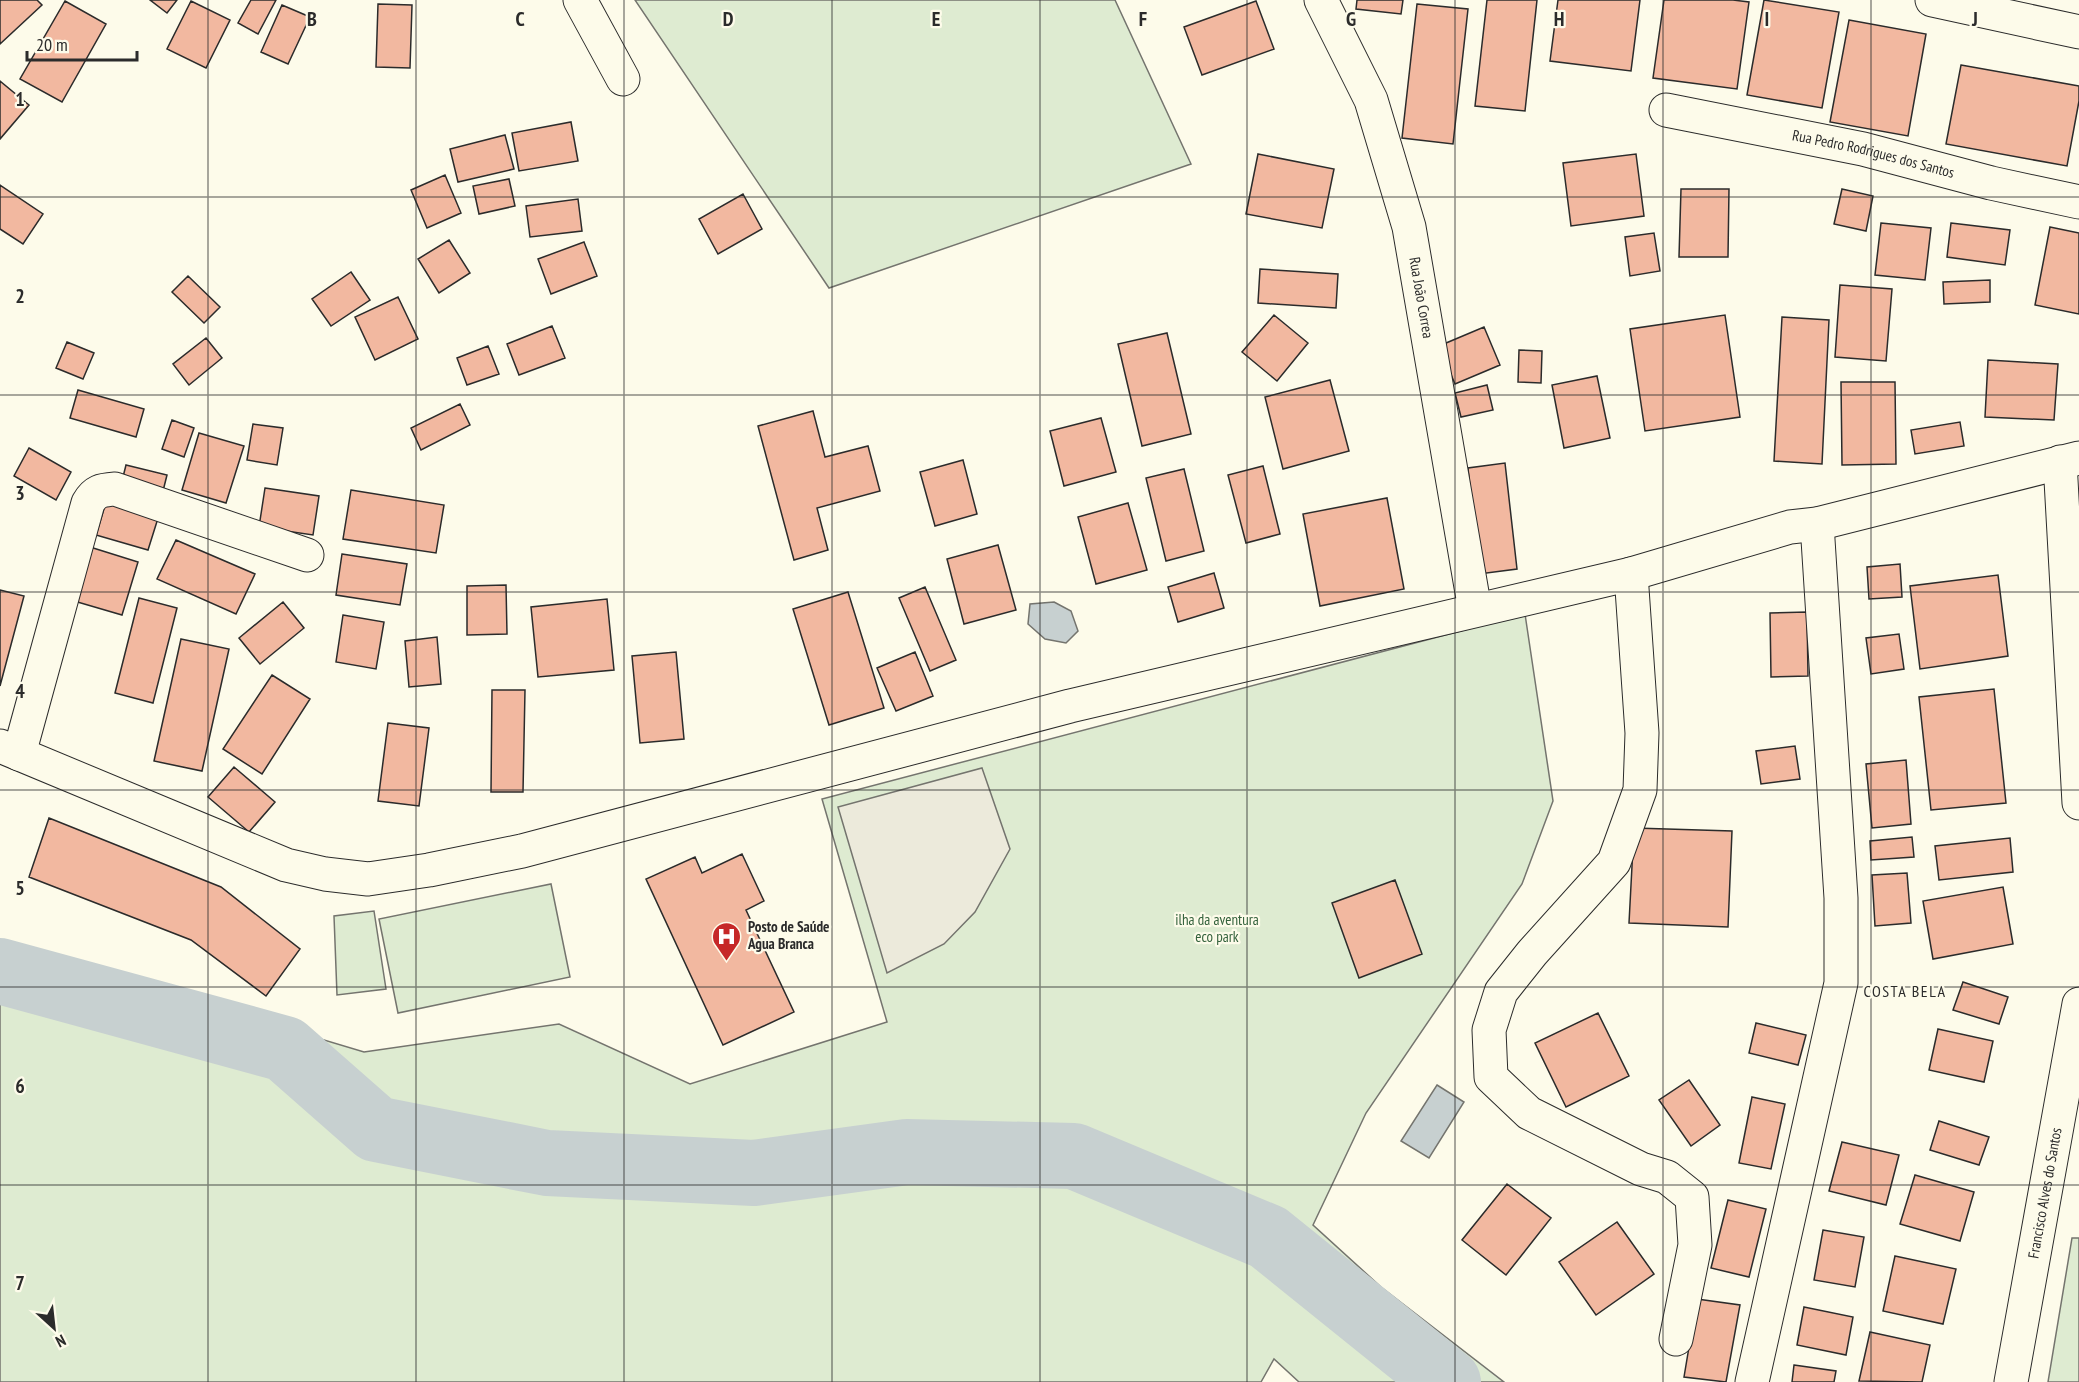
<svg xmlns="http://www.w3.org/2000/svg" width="2079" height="1382" font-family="'PT Sans Narrow',sans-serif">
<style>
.green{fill:#deebd1;stroke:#74746e;stroke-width:1.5}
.parking{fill:#eceadb;stroke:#74746e;stroke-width:1.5}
.water{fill:#c7d0d0;stroke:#74746e;stroke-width:1.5}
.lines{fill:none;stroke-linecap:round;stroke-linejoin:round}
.river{stroke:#c7d0d0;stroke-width:66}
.building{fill:#f2b8a0;stroke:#2b2b2b;stroke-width:1.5}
.minor-casing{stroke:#2b2b2b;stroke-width:35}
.minor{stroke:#fdfbea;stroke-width:33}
.grid{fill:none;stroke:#2b2b2b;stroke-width:1.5;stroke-opacity:0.55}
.labels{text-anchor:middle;stroke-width:4.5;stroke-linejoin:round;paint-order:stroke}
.street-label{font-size:15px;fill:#2b2b2b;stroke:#fdfbea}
.park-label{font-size:15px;fill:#34623c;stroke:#fdfbea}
.poi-label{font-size:15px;font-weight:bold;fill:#2b2b2b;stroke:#fdfbea;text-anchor:start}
.neighbourhood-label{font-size:16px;letter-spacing:1.5px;fill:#2b2b2b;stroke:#fdfbea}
.grid-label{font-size:20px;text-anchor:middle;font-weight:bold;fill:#2b2b2b;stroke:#fdfbea;stroke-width:4.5;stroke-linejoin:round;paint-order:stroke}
</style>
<rect width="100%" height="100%" fill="#fdfbea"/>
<path class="green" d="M 635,0 L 1115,0 L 1191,164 L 829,288 Z
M 1525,614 L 1553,801 L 1522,884 L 1366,1113 L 1313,1225 L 1381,1287 L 1504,1382 L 1299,1382 L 1274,1359 L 1261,1382 L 0,1382 L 0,943 L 364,1052 L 559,1024 L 690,1084 L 887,1022 L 822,799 Z
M 551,884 L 570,977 L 398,1013 L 379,919 Z
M 374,911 L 386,989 L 337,995 L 334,916 Z
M 2072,1238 L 2079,1238 L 2079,1382 L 2048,1382 Z"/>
<path class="parking" d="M 982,768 L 1010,849 L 975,912 L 944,944 L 887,973 L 838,807 Z"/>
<path class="water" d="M 1054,602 L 1071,611 L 1078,631 L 1066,643 L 1045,639 L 1028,624 L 1030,604 Z
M 1437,1085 L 1464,1102 L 1429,1158 L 1401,1141 Z"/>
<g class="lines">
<path class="river" d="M 0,971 L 285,1049 L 376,1129 L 547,1163 L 754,1173 L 907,1152 L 1074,1156 L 1268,1237 L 1448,1382"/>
</g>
<path class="building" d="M 0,0 L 37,0 L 42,5 L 0,44 Z
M 150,0 L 177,0 L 167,13 Z
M 251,0 L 276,0 L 258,34 L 238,23 Z
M 1357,0 L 1403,0 L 1401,14 L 1356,9 Z
M 1487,0 L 1537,0 L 1525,111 L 1475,106 Z
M 1558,0 L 1640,0 L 1631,71 L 1550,61 Z
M 1664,0 L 1733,0 L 1749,2 L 1737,89 L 1653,78 Z
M 1764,0 L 1839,12 L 1822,108 L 1747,95 Z
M 65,1 L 106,24 L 62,102 L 20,79 Z
M 191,1 L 230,20 L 206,68 L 167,49 Z
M 1256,1 L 1274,49 L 1202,75 L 1184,27 Z
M 378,4 L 412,5 L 410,68 L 376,67 Z
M 1417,4 L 1468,9 L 1453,144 L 1402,138 Z
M 282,5 L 310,17 L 288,64 L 261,52 Z
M 1849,20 L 1926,34 L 1908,136 L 1830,122 Z
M 1961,65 L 2079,86 L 2079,101 L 2067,166 L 1946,144 Z
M 0,81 L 29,105 L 0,139 Z
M 571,122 L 578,161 L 519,171 L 512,133 Z
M 505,135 L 514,169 L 458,182 L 450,149 Z
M 1258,154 L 1334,169 L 1322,228 L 1246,214 Z
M 1636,154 L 1644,216 L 1571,226 L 1563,163 Z
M 445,175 L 461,213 L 427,228 L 411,190 Z
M 509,179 L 515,206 L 479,214 L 473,186 Z
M 0,185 L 43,214 L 23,244 L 0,229 Z
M 1681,189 L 1729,189 L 1728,257 L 1679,257 Z
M 1842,189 L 1873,196 L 1866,231 L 1834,224 Z
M 743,194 L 762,229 L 718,254 L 699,219 Z
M 578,199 L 582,231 L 530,237 L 526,206 Z
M 1881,223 L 1931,228 L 1925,280 L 1875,275 Z
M 1951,223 L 2010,230 L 2005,265 L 1947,257 Z
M 2050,227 L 2079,233 L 2079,314 L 2035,305 Z
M 1654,233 L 1660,271 L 1630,276 L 1625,237 Z
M 449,240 L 470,273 L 439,293 L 418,259 Z
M 584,242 L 597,276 L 551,294 L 538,259 Z
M 1260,269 L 1338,274 L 1336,308 L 1258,303 Z
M 351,272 L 370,300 L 331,326 L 312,299 Z
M 188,276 L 220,307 L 204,323 L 172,292 Z
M 1990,280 L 1990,302 L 1944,304 L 1943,282 Z
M 1840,285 L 1892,289 L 1886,361 L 1835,357 Z
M 398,297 L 418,339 L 375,360 L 355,317 Z
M 1274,315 L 1308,343 L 1277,381 L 1242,352 Z
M 1725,315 L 1740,417 L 1645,431 L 1630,329 Z
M 1782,317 L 1829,320 L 1822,464 L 1774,461 Z
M 552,326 L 565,358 L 519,375 L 507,344 Z
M 1484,327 L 1500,365 L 1455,384 L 1439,346 Z
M 1167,333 L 1191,434 L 1142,446 L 1118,344 Z
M 206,338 L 222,358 L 189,385 L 173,364 Z
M 67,342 L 94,353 L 83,379 L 56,368 Z
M 488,346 L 499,374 L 467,385 L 457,358 Z
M 1519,350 L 1542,351 L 1541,383 L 1518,382 Z
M 1988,360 L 2058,364 L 2054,420 L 1985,417 Z
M 1597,376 L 1610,438 L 1564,448 L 1552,385 Z
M 1330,380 L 1349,451 L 1283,469 L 1265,397 Z
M 1841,382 L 1895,382 L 1896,464 L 1842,465 Z
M 1487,385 L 1493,410 L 1461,417 L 1455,393 Z
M 78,390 L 144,409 L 136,437 L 70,418 Z
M 460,404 L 470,425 L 421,450 L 411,428 Z
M 813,411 L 825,457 L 868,446 L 880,491 L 817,508 L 828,550 L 794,560 L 758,426 Z
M 1101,418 L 1116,472 L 1064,486 L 1050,431 Z
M 172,420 L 194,428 L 184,457 L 162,449 Z
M 1960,422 L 1964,446 L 1915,454 L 1911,430 Z
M 253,424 L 283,428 L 277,465 L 247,460 Z
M 199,433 L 244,446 L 226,503 L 182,490 Z
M 29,448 L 71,472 L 56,500 L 14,476 Z
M 963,460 L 977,514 L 935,526 L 920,472 Z
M 1505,463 L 1517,569 L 1479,574 L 1468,468 Z
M 126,465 L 167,475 L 162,495 L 121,485 Z
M 1263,466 L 1280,534 L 1246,543 L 1228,475 Z
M 1184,469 L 1204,551 L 1166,561 L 1146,478 Z
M 265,488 L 319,496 L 313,535 L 259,527 Z
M 351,490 L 444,505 L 436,553 L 343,539 Z
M 1387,498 L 1404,589 L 1320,606 L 1303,514 Z
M 107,499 L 159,515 L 148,550 L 96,535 Z
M 1128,503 L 1147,570 L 1096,584 L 1078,517 Z
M 176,540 L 255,574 L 236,614 L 157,579 Z
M 998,545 L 1016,610 L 964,624 L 947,559 Z
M 90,547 L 138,562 L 122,615 L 74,601 Z
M 342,554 L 407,564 L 400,605 L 336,595 Z
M 1900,564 L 1902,597 L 1869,599 L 1867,567 Z
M 1214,573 L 1224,608 L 1178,622 L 1168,587 Z
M 1998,575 L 2008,656 L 1920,669 L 1910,586 Z
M 506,585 L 507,634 L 467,635 L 467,586 Z
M 925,587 L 956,660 L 930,671 L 899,598 Z
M 0,590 L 24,596 L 0,686 Z
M 848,592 L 884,708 L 829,725 L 793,609 Z
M 139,598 L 177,608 L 153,703 L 115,693 Z
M 607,599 L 614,670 L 538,677 L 531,607 Z
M 283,602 L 304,628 L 260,664 L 239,638 Z
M 1807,612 L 1808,676 L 1771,677 L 1770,613 Z
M 343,615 L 384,622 L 376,669 L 336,662 Z
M 1899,634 L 1904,669 L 1871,674 L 1866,638 Z
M 437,637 L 441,684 L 409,687 L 405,641 Z
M 181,639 L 229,649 L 202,771 L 154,761 Z
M 676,652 L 684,739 L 640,743 L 632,656 Z
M 915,652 L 933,696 L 896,711 L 877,668 Z
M 272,675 L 310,699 L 262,774 L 223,749 Z
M 1994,689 L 2006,803 L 1931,810 L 1919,697 Z
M 492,690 L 525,690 L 523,792 L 491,792 Z
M 388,723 L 429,728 L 419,806 L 378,801 Z
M 1795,746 L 1800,779 L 1761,784 L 1756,751 Z
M 1906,760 L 1911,824 L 1872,828 L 1866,764 Z
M 234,767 L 275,802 L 249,832 L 208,797 Z
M 49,818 L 221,887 L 300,949 L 266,996 L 191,940 L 29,877 Z
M 1634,828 L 1732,831 L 1728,927 L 1629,923 Z
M 1912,837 L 1914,857 L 1871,860 L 1870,841 Z
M 2010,838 L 2013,872 L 1939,880 L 1935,846 Z
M 742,854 L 764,901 L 746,910 L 794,1012 L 723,1045 L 646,879 L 695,857 L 702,873 Z
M 1907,873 L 1911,923 L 1875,926 L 1872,875 Z
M 1395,880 L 1422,954 L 1359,978 L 1332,903 Z
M 2003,887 L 2013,944 L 1933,959 L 1923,901 Z
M 1963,982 L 2008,997 L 1999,1024 L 1953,1010 Z
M 1598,1013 L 1629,1076 L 1566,1107 L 1535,1043 Z
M 1756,1023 L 1806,1035 L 1798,1065 L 1749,1053 Z
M 1938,1029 L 1993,1041 L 1984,1082 L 1929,1070 Z
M 1689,1080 L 1720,1125 L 1691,1146 L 1659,1100 Z
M 1752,1097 L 1785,1104 L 1771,1169 L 1739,1163 Z
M 1939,1121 L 1989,1137 L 1979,1165 L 1930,1150 Z
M 1842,1142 L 1899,1155 L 1886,1205 L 1829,1191 Z
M 1915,1175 L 1974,1192 L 1960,1241 L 1900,1224 Z
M 1507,1184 L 1551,1218 L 1506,1275 L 1462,1240 Z
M 1728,1200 L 1766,1209 L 1749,1277 L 1711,1268 Z
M 1617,1222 L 1654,1274 L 1596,1315 L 1559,1262 Z
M 1823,1230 L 1864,1237 L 1855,1287 L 1814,1280 Z
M 1895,1256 L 1956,1269 L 1943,1324 L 1883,1311 Z
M 1697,1299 L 1740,1305 L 1726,1382 L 1684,1377 Z
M 1804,1307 L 1853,1317 L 1846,1355 L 1797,1345 Z
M 1870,1332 L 1930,1345 L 1922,1382 L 1859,1381 Z
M 1794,1365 L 1836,1371 L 1834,1382 L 1792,1382 Z"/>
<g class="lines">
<defs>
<g id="minor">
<path d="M 580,0 L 623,79"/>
<path id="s1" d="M 1321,0 L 1371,100 L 1409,227 L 1475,610"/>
<path d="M 1932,0 L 2079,32"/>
<path id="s2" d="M 1666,110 L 1863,149 L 1991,183 L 2079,202"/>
<path d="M 2060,462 L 2079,803"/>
<path d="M 1631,574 L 1642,733 L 1640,790 L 1614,862 L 1532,953 L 1501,992 L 1489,1030 L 1491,1077 L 1529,1113 L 1641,1169 L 1667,1177 L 1692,1197 L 1695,1245 L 1676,1339"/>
<path d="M 0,746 L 286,865 L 325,874 L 368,879 L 429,870 L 522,851 L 1070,706 L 1631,574 L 1790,527 L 1817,524 L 2079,458"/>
<path d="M 19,754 L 88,503 C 95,491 101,490 115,489 L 307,555"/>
<path d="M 1752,1382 L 1841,983 L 1841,898 L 1817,524"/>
<path id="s3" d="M 2011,1382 L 2079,1004"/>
</g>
</defs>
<use href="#minor" class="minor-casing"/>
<use href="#minor" class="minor"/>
</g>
<path class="grid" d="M 208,0 L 208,1382M 416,0 L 416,1382M 624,0 L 624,1382M 832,0 L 832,1382M 1040,0 L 1040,1382M 1247,0 L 1247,1382M 1455,0 L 1455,1382M 1663,0 L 1663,1382M 1871,0 L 1871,1382M 0,197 L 2079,197M 0,395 L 2079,395M 0,592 L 2079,592M 0,790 L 2079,790M 0,987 L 2079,987M 0,1185 L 2079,1185"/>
<defs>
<symbol id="hospital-pin" viewBox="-11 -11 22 30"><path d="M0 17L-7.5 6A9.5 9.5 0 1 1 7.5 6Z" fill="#c62828" stroke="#fdfbea"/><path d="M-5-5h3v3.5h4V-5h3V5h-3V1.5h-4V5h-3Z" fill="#fff"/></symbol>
</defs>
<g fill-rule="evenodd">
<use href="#hospital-pin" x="710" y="920" width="33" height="45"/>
</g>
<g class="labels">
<g class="street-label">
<text dy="5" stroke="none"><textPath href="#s2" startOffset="212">Rua Pedro Rodrigues dos Santos</textPath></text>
<text dy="5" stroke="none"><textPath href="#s1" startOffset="316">Rua João Correa</textPath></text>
<text dy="5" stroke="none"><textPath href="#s3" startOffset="192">Francisco Alves do Santos</textPath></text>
</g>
<g class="park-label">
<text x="1217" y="925">ilha da aventura<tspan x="1217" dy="17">eco park</tspan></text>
</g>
<g class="poi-label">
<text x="748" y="932">Posto de Saúde<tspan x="748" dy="17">Agua Branca</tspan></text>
</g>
<g class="neighbourhood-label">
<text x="1905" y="997">COSTA BELA</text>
</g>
</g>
<g class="grid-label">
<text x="312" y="26">B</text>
<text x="520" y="26">C</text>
<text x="728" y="26">D</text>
<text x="936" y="26">E</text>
<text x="1143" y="26">F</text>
<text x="1351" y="26">G</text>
<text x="1559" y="26">H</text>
<text x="1767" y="26">I</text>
<text x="1975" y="26">J</text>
<text x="20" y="106">1</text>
<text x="20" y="303">2</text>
<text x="20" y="500">3</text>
<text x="20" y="698">4</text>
<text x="20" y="895">5</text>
<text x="20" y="1093">6</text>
<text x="20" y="1290">7</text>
</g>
<g transform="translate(54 1328) rotate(153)" stroke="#fdfbea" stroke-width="4.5" paint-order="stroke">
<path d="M0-4.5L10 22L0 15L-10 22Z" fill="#2b2b2b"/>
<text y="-9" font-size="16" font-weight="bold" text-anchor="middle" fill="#2b2b2b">N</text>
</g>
<path d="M27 51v9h110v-9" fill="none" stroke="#2b2b2b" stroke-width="3"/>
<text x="36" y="51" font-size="18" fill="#2b2b2b" stroke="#fdfbea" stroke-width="4.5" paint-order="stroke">20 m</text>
</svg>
